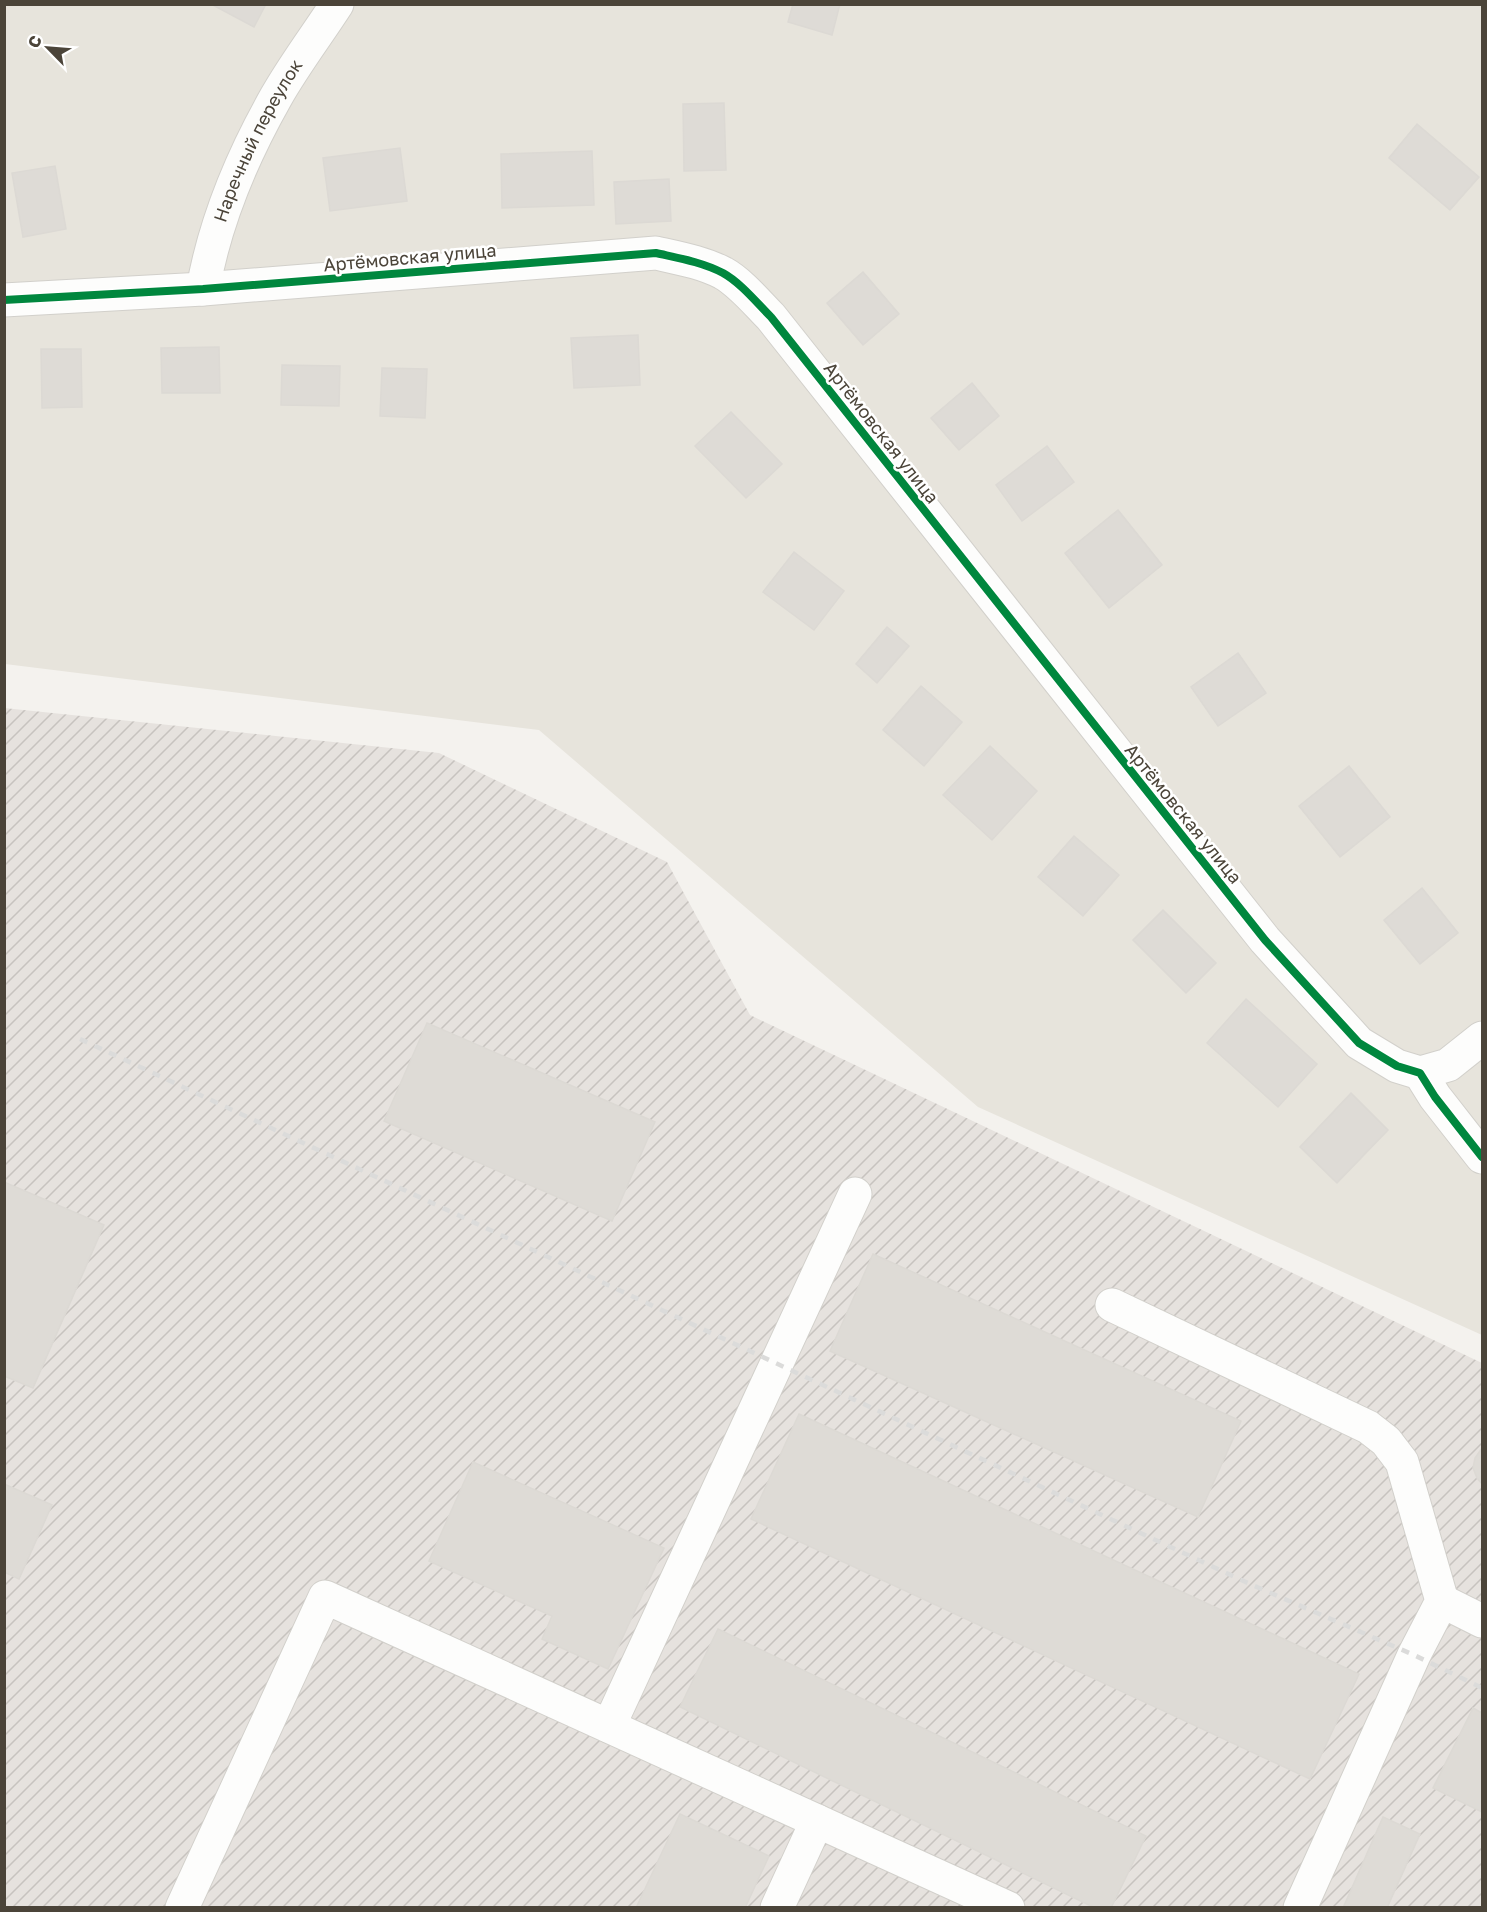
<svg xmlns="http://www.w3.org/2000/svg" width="1487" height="1912" viewBox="0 0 1487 1912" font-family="'Golos Text',sans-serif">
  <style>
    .residential { fill: #e7e4dc }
    .industrial { fill: url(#industrial-furrows) }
    .building { fill: #dedbd6; stroke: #dcd9d4; stroke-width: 1.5 }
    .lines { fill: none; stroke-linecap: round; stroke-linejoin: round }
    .minor-casing { stroke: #d2d0cb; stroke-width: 35 }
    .minor { stroke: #fdfdfc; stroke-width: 33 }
    .rail { stroke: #dbdbda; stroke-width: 4.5; stroke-dasharray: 8 8; stroke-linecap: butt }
    .cycleway-casing { stroke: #fff; stroke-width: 11 }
    .cycleway { stroke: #00873e; stroke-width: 8 }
    .labels { text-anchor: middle; stroke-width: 5; stroke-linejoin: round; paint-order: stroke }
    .street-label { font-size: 18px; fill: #4b4439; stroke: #fff }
  </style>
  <defs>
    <pattern id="industrial-furrows" width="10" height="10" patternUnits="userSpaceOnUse" patternTransform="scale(1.5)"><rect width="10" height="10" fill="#e6e2de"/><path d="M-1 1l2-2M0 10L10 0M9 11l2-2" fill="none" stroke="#c7c3bf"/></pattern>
  </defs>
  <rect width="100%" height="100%" fill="#f4f2ee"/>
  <!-- residential -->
  <path class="residential" d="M5 5H1482V1335L978 1107 539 730 5 664Z"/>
  <!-- industrial -->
  <path class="industrial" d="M4 708 439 753 667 862 750 1015 1482 1363V1907H5Z"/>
  <!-- building -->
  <g class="building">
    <path d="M211 4H266L254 27Z"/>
    <path d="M793 4H840L832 35 788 22Z"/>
    <path d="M724 103 726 170 684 171 683 104Z"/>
    <path d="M1417 124 1479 177 1450 210 1389 158Z"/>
    <path d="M400 148 407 201 330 211 323 158Z"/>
    <path d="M592 151 594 205 502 208 501 154Z"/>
    <path d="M55 166 66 229 23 237 12 173Z"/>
    <path d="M669 179 671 221 616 224 614 182Z"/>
    <path d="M863 272 899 314 863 345 827 303Z"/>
    <path d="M638 335 640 385 574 388 571 338Z"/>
    <path d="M219 347 220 393H162L161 348Z"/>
    <path d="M41 349H81L82 407 42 408Z"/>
    <path d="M282 365 340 366 339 406 281 405Z"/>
    <path d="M382 368 427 369 425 418 380 416Z"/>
    <path d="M972 383 999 416 959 450 931 418Z"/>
    <path d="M731 412 782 464 746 498 695 446Z"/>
    <path d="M1047 446 1074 482 1022 521 996 485Z"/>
    <path d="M1118 510 1162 565 1109 608 1065 553Z"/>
    <path d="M794 552 844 591 814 630 763 592Z"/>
    <path d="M887 627 909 646 877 683 856 664Z"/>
    <path d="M1238 653 1266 693 1218 726 1191 687Z"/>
    <path d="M921 686 962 722 924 766 883 730Z"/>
    <path d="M990 746 1037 791 992 840 943 795Z"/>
    <path d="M1349 766 1390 817 1340 857 1299 806Z"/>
    <path d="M1074 836 1119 875 1083 916 1038 877Z"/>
    <path d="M1422 888 1458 933 1420 964 1384 920Z"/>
    <path d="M1163 910 1216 963 1186 993 1133 940Z"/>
    <path d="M1246 999 1317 1064 1278 1107 1207 1043Z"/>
    <path d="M427 1023 655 1122 612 1221 384 1121Z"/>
    <path d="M1351 1093 1388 1130 1337 1183 1300 1147Z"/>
    <path d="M4 1182 104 1225 33 1388 4 1376Z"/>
    <path d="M873 1254 1241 1421 1198 1517 830 1351Z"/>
    <path d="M799 1414 1359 1674 1310 1779 751 1519Z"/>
    <path d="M1482 1448V1484L1477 1478 1473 1468 1475 1458Z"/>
    <path d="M473 1462 664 1548 608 1669 542 1639 552 1616 429 1561Z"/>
    <path d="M4 1484 52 1505 19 1579 4 1572Z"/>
    <path d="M718 1629 1146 1836 1111 1908H1095L680 1707Z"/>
    <path d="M1473 1708 1482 1713V1812L1433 1788Z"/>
    <path d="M680 1814 769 1856 745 1908H636Z"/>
    <path d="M1383 1817 1420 1834 1387 1908H1343Z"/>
  </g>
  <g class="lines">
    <defs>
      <g id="minor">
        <path id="s1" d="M203 289C215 221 242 157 276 97 294 65 317 35 337 4"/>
        <path d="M4 300 203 289 656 253C678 258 702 262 723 273 741 283 757 303 771 317L1265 940 1359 1043 1397 1066 1420 1073 1435 1097 1482 1157"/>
        <path d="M1420 1073 1448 1065 1482 1038"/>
        <path d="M1112 1305 1368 1427 1386 1441 1402 1462 1442 1601 1414 1655 1300 1908"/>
        <path d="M1442 1601 1482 1621"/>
        <path d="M609 1726 855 1194"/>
        <path d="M182 1908 325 1597 1008 1908"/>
        <path d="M777 1908 817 1821"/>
      </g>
    </defs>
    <!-- minor casing -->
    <use href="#minor" class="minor-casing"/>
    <!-- minor -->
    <use href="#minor" class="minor"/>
    <!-- rail -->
    <path class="rail" d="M80 1039 1250 1584 1414 1655 1482 1688"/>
    <defs>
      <path id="cycleway" d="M4 300 203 289 656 253C678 258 702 262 723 273 741 283 757 303 771 317L1265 940 1359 1043 1397 1066 1420 1073 1435 1097 1482 1157"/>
    </defs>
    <!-- cycleway casing -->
    <use href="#cycleway" class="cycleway-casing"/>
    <!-- cycleway -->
    <use href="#cycleway" class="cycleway"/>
  </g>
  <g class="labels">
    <!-- street labels -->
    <g class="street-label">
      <text dy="6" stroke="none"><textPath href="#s1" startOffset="159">Наречный переулок</textPath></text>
      <text transform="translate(410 258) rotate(-5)" y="6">Артёмовская улица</text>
      <text transform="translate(881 433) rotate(52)" y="6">Артёмовская улица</text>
      <text transform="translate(1183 814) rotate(51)" y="6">Артёмовская улица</text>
    </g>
  </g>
  <!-- border -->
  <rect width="1487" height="1912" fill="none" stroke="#4b4439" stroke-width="12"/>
  <!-- north arrow -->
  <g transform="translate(48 48) rotate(295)" stroke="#ffffff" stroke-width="4.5" paint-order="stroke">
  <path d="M0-4.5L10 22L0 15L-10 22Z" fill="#4b4439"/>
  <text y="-9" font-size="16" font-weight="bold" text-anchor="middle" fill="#4b4439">С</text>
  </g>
</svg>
